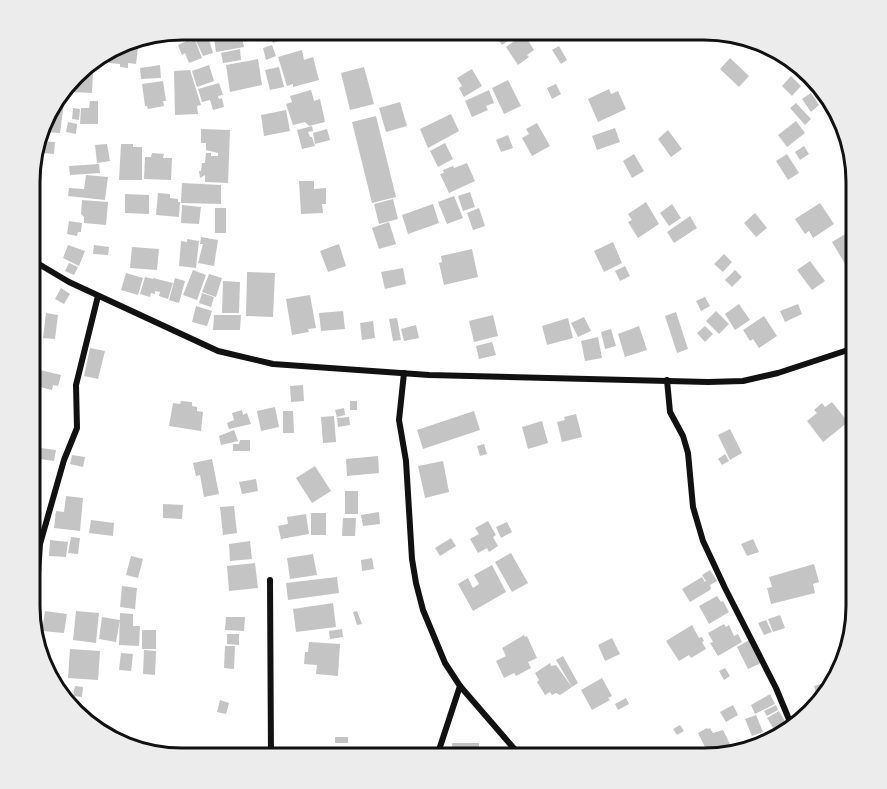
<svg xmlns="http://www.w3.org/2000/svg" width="887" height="789" viewBox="0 0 887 789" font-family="Barlow,sans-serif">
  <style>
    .building { fill: #c4c4c4 }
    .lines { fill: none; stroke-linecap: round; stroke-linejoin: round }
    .minor { stroke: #111; stroke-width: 6 }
    .rim { fill: none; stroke: #111; stroke-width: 3 }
  </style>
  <rect width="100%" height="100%" fill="#fff"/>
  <!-- building -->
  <g class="building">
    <path d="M228 30 229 36 241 34 244 47 216 52 213 31Z"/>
    <path d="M250 30H269L270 36 277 34 279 41 273 43 271 38 257 41 256 37 252 38Z"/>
    <path d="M492 30H515L517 34 502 45Z"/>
    <path d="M207 33 213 53 203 56 196 41 199 40 198 35Z"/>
    <path d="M524 34 534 50 527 55 529 57 518 65 506 47Z"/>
    <path d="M189 40 190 42 195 40 202 58 189 63 185 53 182 55 178 45Z"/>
    <path d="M121 45 138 48 136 64 128 63V68L120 67V64L109 63 110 51Z"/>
    <path d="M272 45 276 56 266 60 263 48Z"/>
    <path d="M559 46 567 60 561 64 552 50Z"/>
    <path d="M240 49 241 60 223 63 221 53Z"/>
    <path d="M302 50 304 60 313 57 319 80 293 87V84L287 86 278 57Z"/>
    <path d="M730 58 749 76 739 87 720 69Z"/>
    <path d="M258 59 262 85 230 92 226 65Z"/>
    <path d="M160 65 161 78 141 79 140 68Z"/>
    <path d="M209 65 214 81 197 87 192 71Z"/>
    <path d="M279 67 284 87 270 90 265 70Z"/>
    <path d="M364 67 374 104 350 110 341 73Z"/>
    <path d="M472 69 482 86 464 97 459 88 462 86 457 78Z"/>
    <path d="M80 70H93L92 93 69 92V84Z"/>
    <path d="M190 70 201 105 197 106 198 114 175 115 174 71Z"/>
    <path d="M791 76 801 86 792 96 782 86Z"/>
    <path d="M508 80 521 106 504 114 492 88Z"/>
    <path d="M163 81 166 101H163L164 106 148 109 147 106H145L142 84Z"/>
    <path d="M219 83 223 95 218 96 219 99 222 98 224 107 213 110 210 100 202 102 198 89Z"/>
    <path d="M556 84 561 94 552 99 547 88Z"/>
    <path d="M609 89 611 94 618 91 626 109 598 122 588 99Z"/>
    <path d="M311 90 314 101 320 99 325 122 309 126 305 122 293 125 286 104 292 102 290 96Z"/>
    <path d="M489 90 494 103 486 106 488 110 472 117 465 101Z"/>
    <path d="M811 93 819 105 811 112 802 99Z"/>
    <path d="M90 101H98V124H80L81 108H89Z"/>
    <path d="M400 102 407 126 386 132 379 108Z"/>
    <path d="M53 103H64L60 133 45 132 47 116Z"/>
    <path d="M796 103 811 119 805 125 790 108Z"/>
    <path d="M73 108 80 109 79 120 72 119Z"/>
    <path d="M286 110 290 131 264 136 261 115Z"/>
    <path d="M451 114 459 131 428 148 420 129Z"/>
    <path d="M376 116 396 197 372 203 352 122Z"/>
    <path d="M796 121 805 133 787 147 778 135Z"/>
    <path d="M68 122 77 124 76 134 66 132Z"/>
    <path d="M537 123 550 146 532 156 522 138 529 134 526 129Z"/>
    <path d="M312 126 313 131 308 132 310 137H312L315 146 302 149 297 130Z"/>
    <path d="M615 128 620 142 597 150 592 136Z"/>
    <path d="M201 129 230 130 228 183 205 182V175L200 178 199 171H201L202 163H205L206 153H211V156H218V153L206 150V143H201Z"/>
    <path d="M327 129 330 140 315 144 313 133Z"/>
    <path d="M668 130 682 149 671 157 658 139Z"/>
    <path d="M508 135 513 148 501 152 496 140Z"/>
    <path d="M37 141 55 142 54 154 34 152Z"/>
    <path d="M445 143 453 159 438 167 430 151Z"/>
    <path d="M107 144 110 161 97 163 95 145Z"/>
    <path d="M121 144H133V147H142V180H119Z"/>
    <path d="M804 146 809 154 800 160 795 152Z"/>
    <path d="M152 153 164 154 163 158H172L171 180 144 179 145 157H151Z"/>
    <path d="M634 154 644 171 632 178 623 161Z"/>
    <path d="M787 154 799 173 788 180 776 161Z"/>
    <path d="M467 163 475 181 449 193 440 174 444 173 443 170 453 166 454 168Z"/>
    <path d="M99 164 100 173 70 175 69 166Z"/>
    <path d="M86 175 108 177 105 200 68 196 69 188 84 189Z"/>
    <path d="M299 181H314V189L326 188V204H322L323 213 301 214Z"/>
    <path d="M182 183 221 185V204L181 203Z"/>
    <path d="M470 192 475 207 463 211 458 196Z"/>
    <path d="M158 193 170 194V198L178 199V202H180L179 217 156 215Z"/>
    <path d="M125 194 149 195V214L125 213Z"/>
    <path d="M454 196 463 218 447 224 438 202Z"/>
    <path d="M393 199 398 219 379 224 374 204Z"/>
    <path d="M82 200 108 202 106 225 84 223V217L81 214Z"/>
    <path d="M646 202 659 224 638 238 628 222 632 220 628 214Z"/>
    <path d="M820 203 834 224 813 238 809 231 805 234 795 219Z"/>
    <path d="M433 204 439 223 408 234 402 215Z"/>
    <path d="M672 204 681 218 669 226 660 213Z"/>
    <path d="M182 205 201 207 199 224 181 223Z"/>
    <rect x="215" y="208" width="11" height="25"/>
    <path d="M479 208 485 226 473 230 467 213Z"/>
    <path d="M755 213 767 228 756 237 744 223Z"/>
    <path d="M690 216 697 228 674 243 667 232Z"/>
    <path d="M69 221 82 223 81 232H78L77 236 67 234Z"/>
    <path d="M389 222 396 244 379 249 372 228Z"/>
    <path d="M847 233 857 250V270L851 274 832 242Z"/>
    <path d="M201 237 218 240 214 266 198 263 203 244H200Z"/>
    <path d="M187 239 199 241 196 268 179 266 181 241 187 242Z"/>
    <path d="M613 242 622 263 604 272 594 251Z"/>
    <path d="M339 244 346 266 328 272 320 251Z"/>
    <path d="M68 245 85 251 79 266 63 258Z"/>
    <path d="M94 245 109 247 108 255 93 254Z"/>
    <path d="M132 247 159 249 157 270 130 268Z"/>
    <path d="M472 249 478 277 444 285 439 263 442 262 441 256Z"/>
    <path d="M724 254 732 262 723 272 714 264Z"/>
    <path d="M810 261 825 281 812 290 797 270Z"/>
    <path d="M69 263 78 267 74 275 65 271Z"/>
    <path d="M625 266 630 276 620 281 615 271Z"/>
    <path d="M403 268 406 284 385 289 381 272Z"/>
    <path d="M193 270 206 275 197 300 183 295Z"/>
    <path d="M735 270 742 277 732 287 725 280Z"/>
    <path d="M247 272 275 273 273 317 246 316Z"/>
    <path d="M126 273 143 278 138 295 121 290Z"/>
    <path d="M209 274 222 278 216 297 202 292Z"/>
    <path d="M145 277 153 279V278L173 283 168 299 159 296 160 292 155 291V294L151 293 150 297 140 294Z"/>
    <path d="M175 278 185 281 179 303 169 300Z"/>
    <path d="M223 281 240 282 239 313H222Z"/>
    <path d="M61 288 70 294 64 304 55 299Z"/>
    <path d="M202 293 214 297 211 307 199 303Z"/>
    <path d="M310 295 316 328 308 329 309 332 292 335 286 299Z"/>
    <path d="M705 297 710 306 701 311 696 301Z"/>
    <path d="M32 302 38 304 33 321H32Z"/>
    <path d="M739 304 750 320 735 330 725 314Z"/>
    <path d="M798 304 802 314 785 322 780 311Z"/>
    <path d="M196 306 212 311 207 326 192 322Z"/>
    <path d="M343 311 345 329 321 331 319 313Z"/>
    <path d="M716 311 729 324 719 334 706 321Z"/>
    <path d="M676 312 688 349 677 353 665 316Z"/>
    <path d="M46 313 58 315 55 339 43 338Z"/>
    <path d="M214 315H241L240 330H213Z"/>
    <path d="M493 315 498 336 474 342 469 321Z"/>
    <path d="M764 316 777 336 759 348 753 339 750 341 743 330Z"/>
    <path d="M584 317 591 331 578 337 571 323Z"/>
    <path d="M397 318 401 340 393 341 389 319Z"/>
    <path d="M568 318 573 338 547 345 542 326Z"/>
    <path d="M373 321 375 338 362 340 360 323Z"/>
    <path d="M416 325 419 338 404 341 401 329Z"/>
    <path d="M639 326 647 350 625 357 618 334Z"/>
    <path d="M705 326 713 334 705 342 697 333Z"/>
    <path d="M611 329 616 346 605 349 601 332Z"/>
    <path d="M598 337 602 358 585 361 581 341Z"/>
    <path d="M492 342 496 355 479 359 476 346Z"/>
    <path d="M90 348 105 351 98 379 84 376Z"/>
    <path d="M32 368 61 375 58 386 53 385 52 390 32 385Z"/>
    <path d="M303 385 304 401 291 402 290 386Z"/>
    <path d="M181 401 192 402V406L197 407V411L203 412 201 431 169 426 173 403 180 404Z"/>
    <rect x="350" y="401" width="7" height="9"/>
    <path d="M832 402 848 422 823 442 807 421 817 413 814 410 822 403 825 407Z"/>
    <path d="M275 407 279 427 261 431 257 411Z"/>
    <path d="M344 408 345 415 337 417 335 410Z"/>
    <path d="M242 410 243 415 247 413 251 424 229 429 227 423 234 420 232 413Z"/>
    <path d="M283 411H293L294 433H283Z"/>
    <path d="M474 411 480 430 423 449 417 430Z"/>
    <path d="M576 414 582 437 562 442 557 422 565 420 564 417Z"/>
    <path d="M334 416 336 442 323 443 321 417Z"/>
    <path d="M349 417 350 425 338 427 337 418Z"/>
    <path d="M542 421 548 443 528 449 522 427Z"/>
    <path d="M730 429 742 453 730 460 718 435Z"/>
    <path d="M234 430 238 441 221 445 219 436Z"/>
    <path d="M240 440H250V451H233V444H239Z"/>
    <path d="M484 444 487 454 480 456 477 446Z"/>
    <path d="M41 448 56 450 54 461 40 459Z"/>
    <path d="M725 454 729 461 722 465 718 459Z"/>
    <path d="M72 455 85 457 83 467 70 464Z"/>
    <path d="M378 456 379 473 347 476 346 459Z"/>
    <path d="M31 459 38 461 36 468 40 469 36 484 31 483Z"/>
    <path d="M212 459 219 494 204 497 200 475 196 476 193 463Z"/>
    <path d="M443 461 449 492 425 498 418 466Z"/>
    <path d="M315 466 331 491 312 503 296 478Z"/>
    <path d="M256 479 258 491 242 494 239 482Z"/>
    <rect x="345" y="491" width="13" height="23"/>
    <path d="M66 496 83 498 80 531 54 528 56 511 64 512Z"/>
    <path d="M163 504 183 505 182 519 163 518Z"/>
    <path d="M234 506 237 533 223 535 220 507Z"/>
    <path d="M379 512 380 524 363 526 361 515Z"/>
    <rect x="311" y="513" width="15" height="22"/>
    <path d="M306 514 309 534 281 539 278 526 288 524 287 517Z"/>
    <path d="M343 518H356L355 536H342Z"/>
    <path d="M91 520 114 523 113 536 89 533Z"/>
    <path d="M488 521 496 535 493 537 498 546 489 552 487 548 478 553 470 539 479 534 475 528Z"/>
    <path d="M507 522 512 532 501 538 496 527Z"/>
    <path d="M71 537 80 538 78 554 68 553Z"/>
    <path d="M451 538 456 546 440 556 435 548Z"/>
    <path d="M753 539 759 552 747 556 741 544Z"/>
    <path d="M50 540 68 542 66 557 49 556Z"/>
    <path d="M250 541 252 559 230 561 229 544Z"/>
    <path d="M511 553 528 583 512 592 495 562Z"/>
    <path d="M313 554 317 575 290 579 287 558Z"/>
    <path d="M131 556 143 559 138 578 126 575Z"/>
    <path d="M372 558 374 569 362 571 361 560Z"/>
    <path d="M255 563 258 588 229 591 227 566Z"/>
    <path d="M814 564 819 582 813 584 815 593 771 604 767 588 772 587 769 577Z"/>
    <path d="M492 565 506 592 473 611 458 584 468 578 473 588 479 584 474 575Z"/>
    <path d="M710 570 717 581 710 585 711 588 710 590 690 602 682 589 702 577 705 582 706 581 702 575Z"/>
    <path d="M337 577 339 593 288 600 286 583Z"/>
    <path d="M122 586 137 588 135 609 120 607Z"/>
    <path d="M717 596 721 602 723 601 729 612 709 624 699 606Z"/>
    <path d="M333 603 336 627 296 632 293 609Z"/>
    <path d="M45 611 67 614 64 633 42 631Z"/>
    <path d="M76 611 99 613 96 643 73 640Z"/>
    <path d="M357 611 362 624 357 625 353 612Z"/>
    <path d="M120 613 133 614V626H140L139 646 119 645Z"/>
    <path d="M780 615 785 628 773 632 768 619Z"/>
    <path d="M102 617 120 620 116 642 99 639Z"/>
    <path d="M226 617H245L244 631 225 630Z"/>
    <path d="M766 620 772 632 764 635 758 623Z"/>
    <path d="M724 624 726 627 729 625 734 636 738 634 742 642 718 656 710 643 713 642 708 633Z"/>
    <path d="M692 625 699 638 702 637 704 641 702 642 706 649 691 658 689 655 679 661 666 641Z"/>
    <path d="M342 629 343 637 330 639 329 631Z"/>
    <rect x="142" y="630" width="14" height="19"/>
    <path d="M227 634H239V645L227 644Z"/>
    <path d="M524 635 525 637 527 636 537 658 528 662 531 668 516 676 514 673 504 678 496 661 506 656 502 648Z"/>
    <path d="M612 638 620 654 605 661 598 645Z"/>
    <path d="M749 640 761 663 748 669 737 647Z"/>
    <path d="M309 642 340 644 338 676 316 674 317 665 304 664 305 652H308Z"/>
    <path d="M225 646H235L234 669 224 668Z"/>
    <path d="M70 649 100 651 98 680 68 678Z"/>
    <path d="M144 650 156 651 155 675 143 674Z"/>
    <path d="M121 653 133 654 131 671 119 670Z"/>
    <path d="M563 656 578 683 572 687 556 660Z"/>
    <path d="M550 663 551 666 556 665 572 687 560 695 556 693 552 695 550 692 545 695 537 682 539 680 535 673Z"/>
    <path d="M725 668 730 676 724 680 719 671Z"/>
    <path d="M602 678 612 696 608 698 610 700 592 710 581 690Z"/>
    <path d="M834 680 835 683 816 705 812 694 816 693 814 686Z"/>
    <path d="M75 686 83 687 82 697 73 696Z"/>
    <path d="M770 694 775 704 755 714 751 705Z"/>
    <path d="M626 698 629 704 618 710 615 704Z"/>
    <path d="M220 700 229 703 226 714 217 712Z"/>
    <path d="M733 705 738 715 726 722 720 712Z"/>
    <path d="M776 705 778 710 767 716 764 711Z"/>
    <path d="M779 711 786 723 775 731 767 718Z"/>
    <path d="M756 715 763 732 752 736 745 719Z"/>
    <path d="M680 725 684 731 677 735 673 729Z"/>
    <path d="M789 727 790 730 763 747 747 751 745 747Z"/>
    <path d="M707 728 708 729 710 728 713 733 723 730 732 748 711 759 698 733Z"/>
    <rect x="335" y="737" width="13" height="6"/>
    <path d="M452 743H479V753L453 754Z"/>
    <path d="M159 745V754L138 749V746Z"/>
    <path d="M689 752 692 759H675Z"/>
  </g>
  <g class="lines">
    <!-- minor -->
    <g class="minor">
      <path d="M32 260 69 282 218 351 273 364 429 375 708 382 743 381 778 373 857 347"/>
      <path d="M404 373 399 420 406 461 412 559 416 583 423 610 445 663 460 686 436 759"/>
      <path d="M667 380 670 412 683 436 688 453 693 507 703 541 725 588 776 688 793 729"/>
      <path d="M270 580 271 759"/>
      <path d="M34 631 40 544 64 460 77 428 76 385 98 296"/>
      <path d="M460 686 523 759"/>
    </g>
  </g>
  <!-- crop -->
  <path d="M0 0H887V789H0ZM182 40H704A142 142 0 0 1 846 182V606A142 142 0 0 1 704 748H182A142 142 0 0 1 40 606V182A142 142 0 0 1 182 40Z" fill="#ececec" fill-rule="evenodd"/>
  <path class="rim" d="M182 40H704A142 142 0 0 1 846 182V606A142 142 0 0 1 704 748H182A142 142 0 0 1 40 606V182A142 142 0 0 1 182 40Z"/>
</svg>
